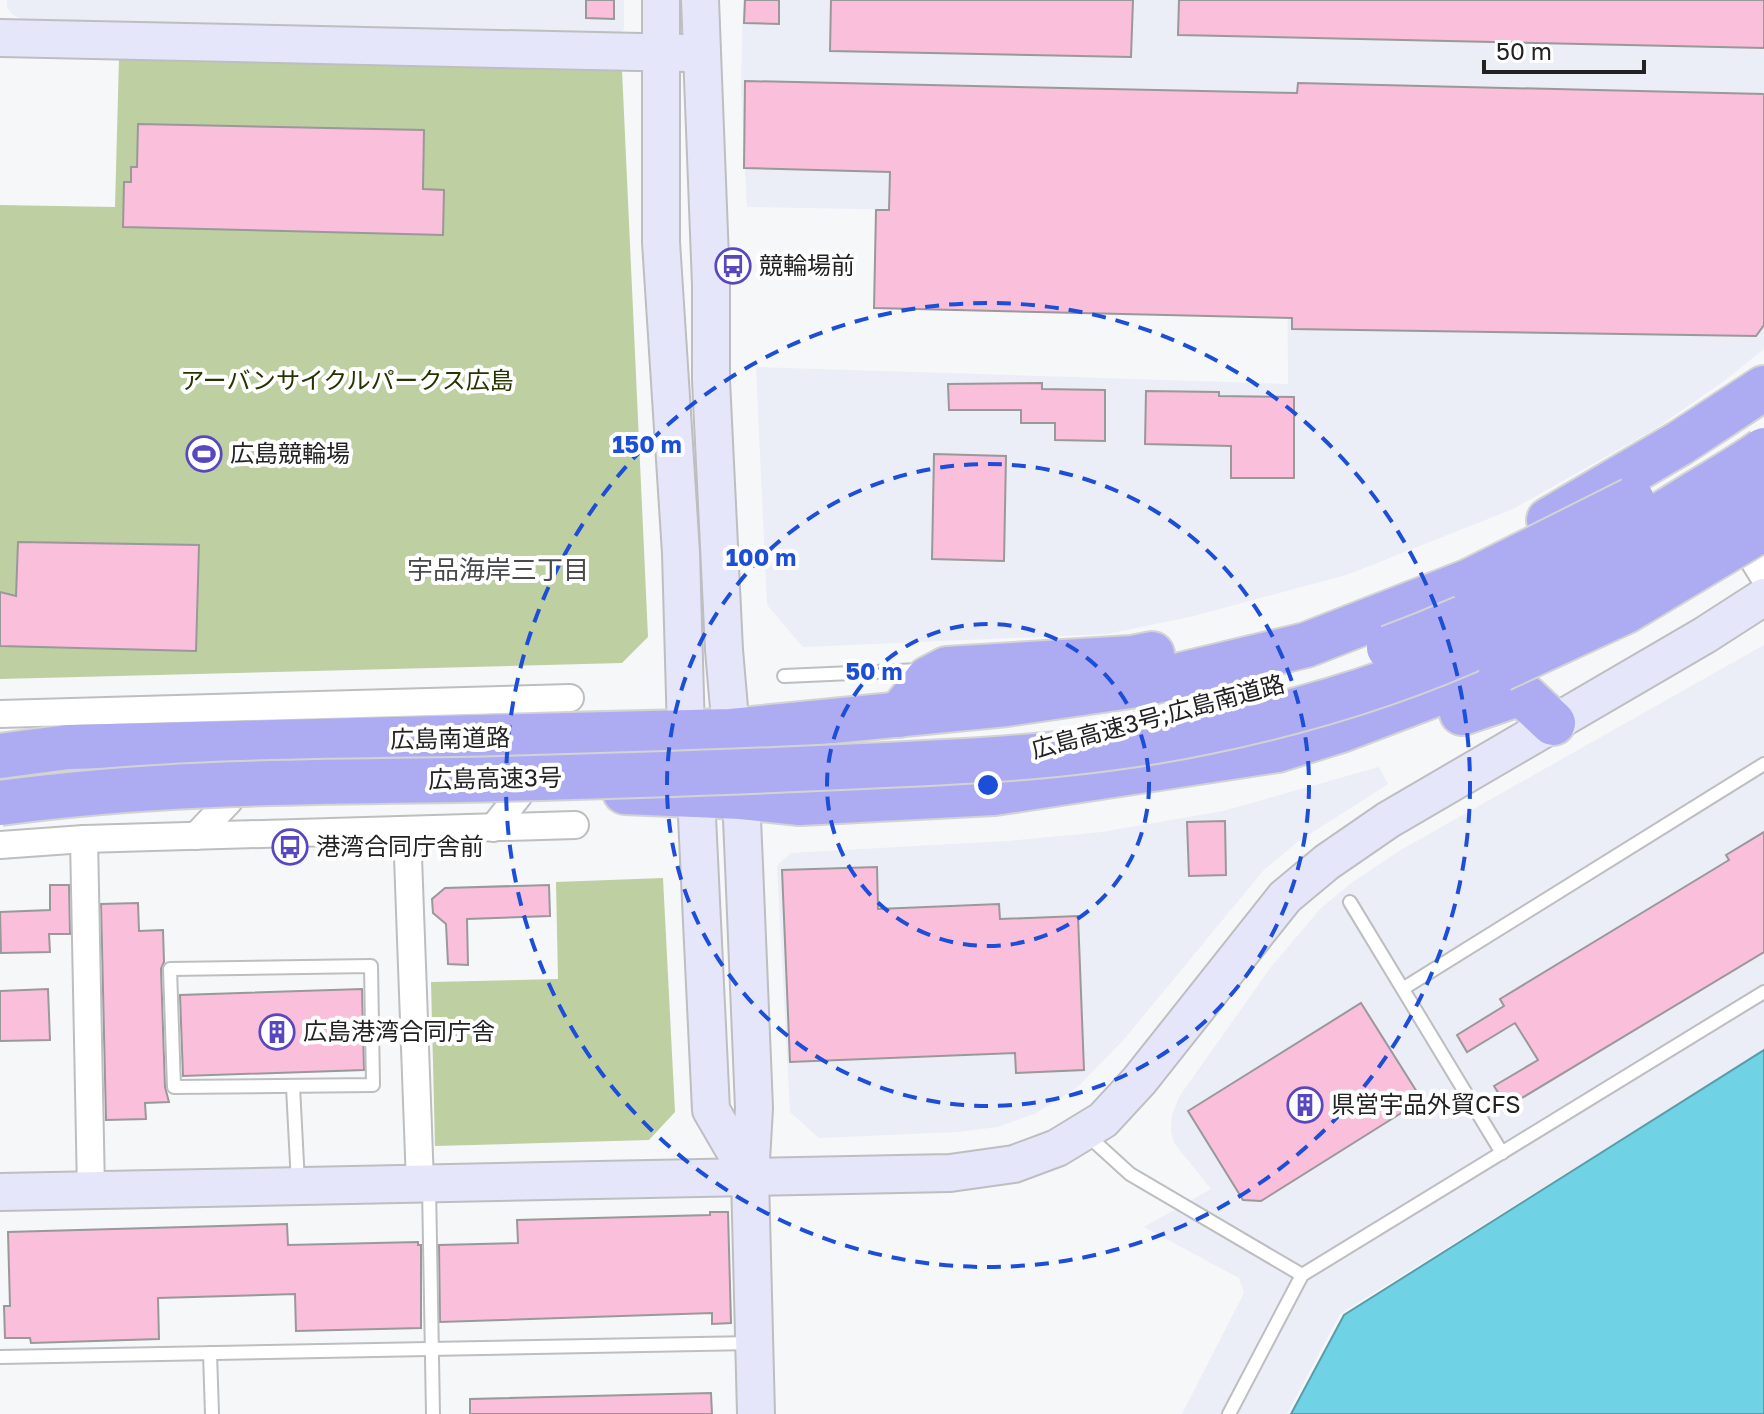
<svg xmlns="http://www.w3.org/2000/svg" width="1764" height="1414" viewBox="0 0 1764 1414" font-family="'Golos Text','Noto Sans JP',sans-serif">
  <style>
    .built { fill: #ebedf7 }
    .green { fill: #becfa2 }
    .water { fill: #70d2e5; stroke: #599dab; stroke-width: 2 }
    .building { fill: #fabfdb; stroke: #9a9899; stroke-width: 2 }
    .lines { fill: none; stroke-linecap: round; stroke-linejoin: round }
    .lane-casing { stroke: #bdbec0; stroke-width: 16 }
    .street-casing { stroke: #bdbec0; stroke-width: 30 }
    .secondary-casing { stroke: #bdbec0; stroke-width: 40 }
    .highway-casing { stroke: #d3d3d3; stroke-width: 48 }
    .lane { stroke: #fff; stroke-width: 12 }
    .street { stroke: #fff; stroke-width: 26 }
    .secondary { stroke: #e6e6fb; stroke-width: 36 }
    .highway { stroke: #adacf2; stroke-width: 44 }
    .highway-bridge-casing { stroke: #d3d3d3; stroke-width: 48; stroke-linecap: butt }
    .highway-bridge { stroke: #adacf2; stroke-width: 44 }
    .ring { fill: none; stroke: #1d4ed8; stroke-width: 4; stroke-dasharray: 14 10 }
    .labels { text-anchor: middle; stroke-width: 8; stroke-linejoin: round; paint-order: stroke }
    .poi-label { font-size: 24px; fill: #222223; stroke: #fff; text-anchor: start }
    .park-label { font-size: 24px; fill: #263400; stroke: #fff }
    .street-label { font-size: 24px; fill: #222223; stroke: #fff }
    .neighbourhood-label { font-size: 26px; fill: #494a4c; stroke: #fff }
    .centre { fill: #1d4ed8; stroke: #fff; stroke-width: 4 }
    .ring-label { font-size: 24px; text-anchor: middle; font-weight: bold; fill: #1d4ed8; stroke: #fff; stroke-width: 8; stroke-linejoin: round; paint-order: stroke }
  </style>
  <rect width="100%" height="100%" fill="#f6f7f9"/>
  <!-- built -->
  <g class="built">
    <path d="M7 0H624V29L619 35 25 21 12 14 7 7Z"/>
    <path d="M743 0H1764V349L1724 381 1655 429 1513 509 1349 574 1194 616 1107 634 803 647 767 605 756 367 1288 384 1287 216 747 207 741 90Z"/>
    <path d="M1764 645V1050L1340 1314 1287 1414H1182L1244 1293 1239 1278 1144 1227 1211 1189 1174 1143 1171 1131 1172 1115 1179 1097 1271 967 1320 909 1350 884 1399 851Z"/>
    <path d="M1379 767 1388 784 1296 843 1263 871 1125 1038 1078 1087 1036 1113 997 1127 957 1132 819 1138 790 1112 777 866 790 853 1007 841 1102 832 1223 811Z"/>
  </g>
  <!-- green -->
  <g class="green">
    <path d="M119 58 622 70 648 637 622 663 0 679V205L115 207Z"/>
    <path d="M663 878 675 1112 649 1140 435 1146 431 982 558 979 556 882Z"/>
  </g>
  <!-- water -->
  <path class="water" d="M1764 1050V1414H1291L1344 1315Z"/>
  <!-- building -->
  <g class="building">
    <path d="M586 0H614V19L586 18Z"/>
    <path d="M745 0H779V24L744 23Z"/>
    <path d="M831 0H1133L1131 57 830 51Z"/>
    <path d="M1179 0H1764V48L1178 35Z"/>
    <path d="M745 81 1297 93 1298 83 1764 94V325L1756 336 1292 329V318L874 308 876 210H889L890 172 744 168Z"/>
    <path d="M138 124 424 130 423 189 444 190 443 235 123 227 124 182H131V167H137Z"/>
    <path d="M1042 383V389L1105 390V441L1055 440V423H1021V410H949L948 384Z"/>
    <path d="M1146 391 1219 392V396L1294 397V478H1231V446L1145 444Z"/>
    <path d="M934 454 1006 456 1004 561 932 559Z"/>
    <path d="M18 542 199 545 196 651 0 646V592L16 596Z"/>
    <path d="M1225 821 1226 875 1189 876 1187 822Z"/>
    <path d="M1764 832V952L1507 1107 1494 1086 1538 1060 1515 1023 1467 1052 1457 1035 1504 1006 1500 999 1729 860 1726 855Z"/>
    <path d="M877 867 878 909 999 904 1000 919 1078 916 1084 1070 1016 1073 1015 1053 790 1062 782 870Z"/>
    <path d="M50 885H69L70 934H49L50 952 1 953 0 912 50 910Z"/>
    <path d="M549 885 550 916 467 919 468 965 448 964 446 924 433 913 432 899 445 888Z"/>
    <path d="M138 903 139 931 163 930 164 962 161 969 165 1087 169 1102 145 1103 146 1119 106 1120 101 904Z"/>
    <path d="M48 989 50 1040 0 1041V991Z"/>
    <path d="M362 989 364 1070 183 1076 180 995Z"/>
    <path d="M1361 1003 1422 1100 1261 1201 1243 1200 1188 1111Z"/>
    <path d="M710 1212H728L731 1323 712 1324V1313L440 1322 439 1245 518 1243 517 1220 710 1215Z"/>
    <path d="M287 1224 288 1245 418 1242V1245H421V1328L296 1331 295 1294 158 1298 159 1339 31 1343 30 1338H5L4 1306H10L8 1232Z"/>
    <path d="M711 1393 712 1414H470V1399Z"/>
  </g>
  <g class="lines">
    <defs>
      <g id="lane">
        <path d="M784 676 920 670"/>
        <path d="M1350 902 1502 1153"/>
        <path d="M371 966 373 1085 174 1087 170 969Z"/>
        <path d="M1404 988 1764 764"/>
        <path d="M293 1087 298 1183"/>
        <path d="M1086 1134 1130 1174 1302 1275"/>
        <path d="M429 1186 433 1414"/>
        <path d="M210 1353 212 1414"/>
        <path d="M0 1357 753 1343"/>
        <path d="M1229 1414 1302 1275 1764 992"/>
      </g>
      <g id="street">
        <path d="M1736 532 1764 577"/>
        <path d="M0 714 570 698"/>
        <path d="M493 828 519 795"/>
        <path d="M407 830 420 1183"/>
        <path d="M196 836 229 801"/>
        <path d="M84 839 91 1190"/>
        <path d="M0 845 84 839 575 825"/>
      </g>
      <g id="secondary">
        <path d="M661 0V242L681 553 686 732 696 796 711 1110 750 1177"/>
        <path d="M700 0 711 285V380L724 650 731 731 741 797 744 865 754 1108 750 1177 756 1414"/>
        <path d="M0 38 685 53"/>
        <path d="M0 1192 950 1173 1014 1164 1057 1148 1103 1120 1139 1081 1285 897 1327 862 1388 820 1705 635 1764 597"/>
      </g>
      <g id="highway">
        <path d="M1549 520 1680 443 1764 388"/>
        <path d="M1462 713 1521 693 1553 723"/>
        <path d="M899 715 928 679 947 669 1132 658 1152 654"/>
        <path d="M0 756 68 747 731 731 1006 704 1143 684 1306 645 1470 581"/>
        <path d="M625 792 741 797 800 803 994 793 1277 750 1341 730 1501 669"/>
      </g>
    </defs>
    <!-- lane casing -->
    <use href="#lane" class="lane-casing"/>
    <!-- street casing -->
    <use href="#street" class="street-casing"/>
    <!-- secondary casing -->
    <use href="#secondary" class="secondary-casing"/>
    <!-- highway casing -->
    <use href="#highway" class="highway-casing"/>
    <!-- lane -->
    <use href="#lane" class="lane"/>
    <!-- street -->
    <use href="#street" class="street"/>
    <!-- secondary -->
    <use href="#secondary" class="secondary"/>
    <!-- highway -->
    <use href="#highway" class="highway"/>
    <defs>
      <g id="highway-bridge">
        <path d="M1470 581 1632 500"/>
        <path d="M1389 648C1495 609 1596 556 1691 496 1715 481 1741 467 1764 450"/>
        <path d="M1501 669 1626 611 1764 528"/>
        <path d="M0 803C152 782 304 782 457 780 585 777 713 773 841 767 963 762 1084 757 1204 732 1302 712 1401 682 1492 640 1586 597 1675 544 1764 490"/>
      </g>
    </defs>
    <!-- highway-bridge casing -->
    <use href="#highway-bridge" class="highway-bridge-casing"/>
    <!-- highway-bridge -->
    <use href="#highway-bridge" class="highway-bridge"/>
  </g>
  <!-- distance rings -->
  <g class="ring">
    <circle cx="988" cy="785" r="161"/>
    <circle cx="988" cy="785" r="321"/>
    <circle cx="988" cy="785" r="482"/>
  </g>
  <!-- icons -->
  <defs>
    <symbol id="bus-ring" viewBox="-11 -11 22 22"><circle r="9.5" fill="#fff" stroke="#5748c0" stroke-width="1.5"/><path d="M-5-6H5V4H4V6H2V4H-2V6H-4V4H-5ZM-3.5-4V0h7V-4ZM-3.5 1.2v1.5H-2V1.2ZM2 1.2v1.5H3.5V1.2Z" fill="#5748c0"/></symbol>
    <symbol id="stadium-ring" viewBox="-11 -11 22 22"><circle r="9.5" fill="#fff" stroke="#5748c0" stroke-width="1.5"/><path d="M0-5a6.5 5 0 1 0 0 10a6.5 5 0 1 0 0-10ZM-3.5-1.8h7v3.6h-7Z" fill="#5748c0"/></symbol>
    <symbol id="building-ring" viewBox="-11 -11 22 22"><circle r="9.5" fill="#fff" stroke="#5748c0" stroke-width="1.5"/><path d="M-4-6H4V6H1V3H-1V6H-4ZM-2.5-4.3h1.7v1.8h-1.7ZM.8-4.3h1.7v1.8H.8ZM-2.5-1h1.7V.8h-1.7ZM.8-1h1.7V.8H.8Z" fill="#5748c0"/></symbol>
  </defs>
  <g fill-rule="evenodd">
    <use href="#bus-ring" x="713" y="246" width="40" height="40"/>
    <use href="#stadium-ring" x="184" y="434" width="40" height="40"/>
    <use href="#bus-ring" x="270" y="827" width="40" height="40"/>
    <use href="#building-ring" x="257" y="1012" width="40" height="40"/>
    <use href="#building-ring" x="1285" y="1085" width="40" height="40"/>
  </g>
  <g class="labels">
    <!-- poi labels -->
    <g class="poi-label">
      <text x="759" y="274">競輪場前</text>
      <text x="230" y="462">広島競輪場</text>
      <text x="316" y="855">港湾合同庁舎前</text>
      <text x="303" y="1040">広島港湾合同庁舎</text>
      <text x="1331" y="1113">県営宇品外貿CFS</text>
    </g>
    <!-- park labels -->
    <g class="park-label">
      <text x="347" y="389">アーバンサイクルパークス広島</text>
    </g>
    <!-- street labels -->
    <g class="street-label">
      <text transform="translate(1158 717) rotate(-15)" y="8">広島高速3号;広島南道路</text>
      <text transform="translate(450 739) rotate(-1)" y="8">広島南道路</text>
      <text transform="translate(495 779) rotate(-1)" y="8">広島高速3号</text>
    </g>
    <!-- neighbourhood labels -->
    <g class="neighbourhood-label">
      <text x="498" y="579">宇品海岸三丁目</text>
    </g>
  </g>
  <circle cx="988" cy="785" r="12" class="centre"/>
  <g class="ring-label">
    <text x="647" y="453">150 m</text>
    <text x="761" y="566">100 m</text>
    <text x="874" y="680">50 m</text>
  </g>
  <!-- scale -->
  <path d="M1484 60v12h160v-12" fill="none" stroke="#222223" stroke-width="4"/>
  <text x="1496" y="60" font-size="24" fill="#222223" stroke="#ffffff" stroke-width="6" paint-order="stroke">50 m</text>
</svg>
